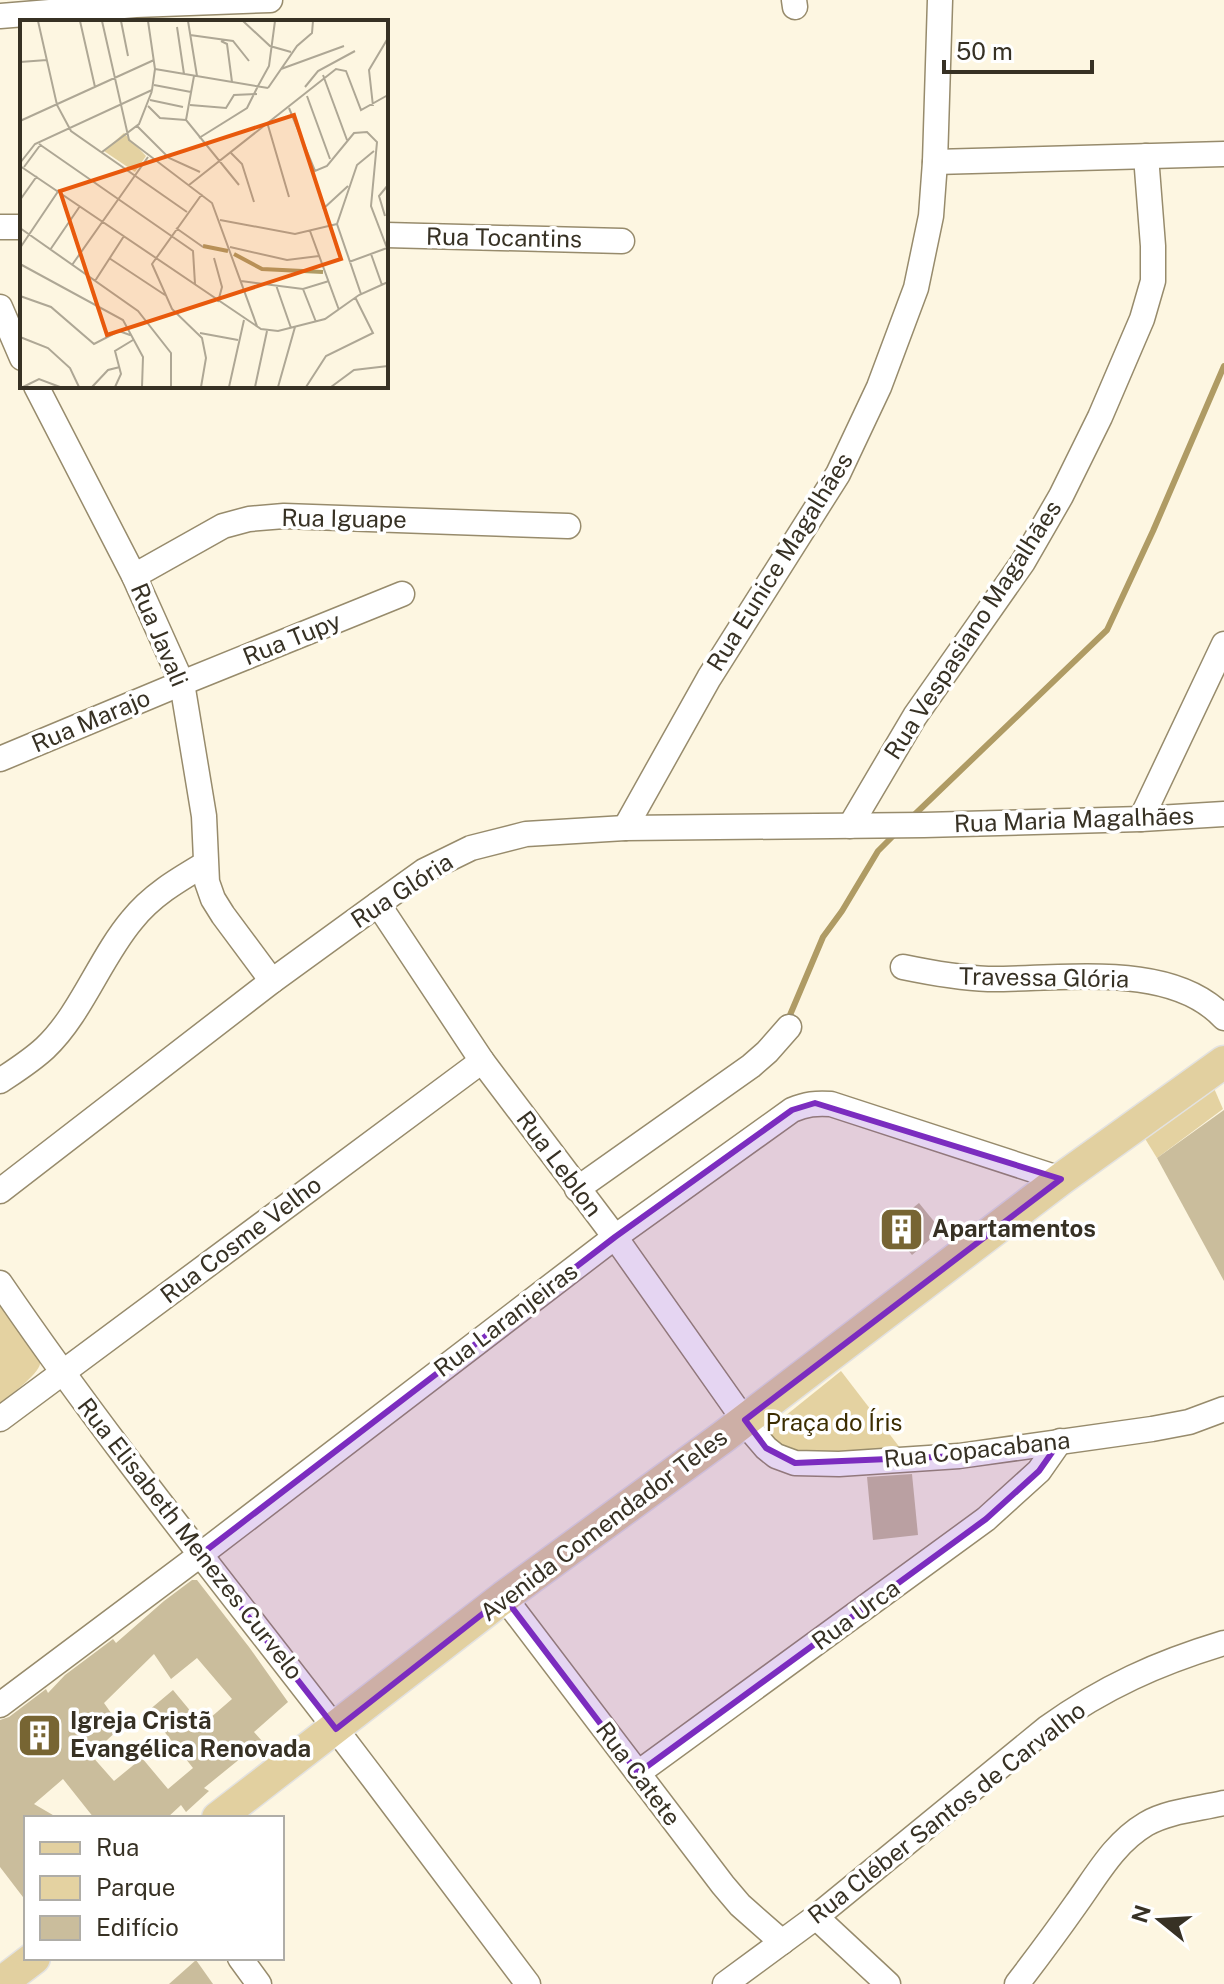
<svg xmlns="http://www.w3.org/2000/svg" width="1224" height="1984" viewBox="0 0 1224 1984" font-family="'Public Sans',sans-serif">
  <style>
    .green { fill: #e4d2a1 }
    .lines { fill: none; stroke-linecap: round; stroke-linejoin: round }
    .stream { stroke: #af9b64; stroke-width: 6 }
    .building { fill: #cabd9c; fill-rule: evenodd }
    .minor-casing { stroke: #978b6c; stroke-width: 27 }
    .major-casing { stroke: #e3e2e0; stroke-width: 35 }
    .minor { stroke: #fff; stroke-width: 24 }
    .major { stroke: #e2d0a0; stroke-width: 32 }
    .marked { fill: #7b2cbf; fill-opacity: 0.2; stroke: #7b2cbf; stroke-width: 6; stroke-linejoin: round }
    .labels { text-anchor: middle; stroke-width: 7; stroke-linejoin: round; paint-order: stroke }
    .street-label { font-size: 24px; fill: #373124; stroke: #fff }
    .poi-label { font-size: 24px; font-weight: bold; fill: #373124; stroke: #fff; text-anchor: start }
    .park-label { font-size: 24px; fill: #3c2d00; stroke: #fff }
    .inset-river { fill: none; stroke: #af9b64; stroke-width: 4 }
    .inset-road { fill: none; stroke: #aea795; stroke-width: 2 }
    .view { fill: #e8590c; fill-opacity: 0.15; stroke: #e8590c; stroke-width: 4 }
    .inset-edge { fill: none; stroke: #373124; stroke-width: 4 }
  </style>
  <rect width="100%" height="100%" fill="#fdf6e1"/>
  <!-- green -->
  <g class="green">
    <path d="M1213 1086 1223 1109 1157 1158 1144 1137Z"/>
    <path d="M0 1305 36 1351C38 1356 41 1359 40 1364 38 1375 9 1396 0 1403Z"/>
    <path d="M841 1371 904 1453 793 1456 760 1436Z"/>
  </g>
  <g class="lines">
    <!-- stream -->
    <g class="stream">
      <path d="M911 818 1107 630 1153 531 1224 366"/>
      <path d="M786 1020 790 1015 823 937 842 911 878 851 897 832"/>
    </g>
  </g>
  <!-- building -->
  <g class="building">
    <path d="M1224 1110V1281L1157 1158Z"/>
    <path d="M919 1203 941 1230 912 1255 889 1227Z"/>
    <path d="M912 1474 918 1535 873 1540 867 1477Z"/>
    <path d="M192 1580H197L249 1647 288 1702 254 1732 262 1741 204 1788 209 1791 186 1812 181 1805 167 1818H94L63 1779 34 1804 58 1818H26V1901L0 1867V1720L9 1717 46 1689 48 1693 65 1675 113 1639 116 1643 164 1601ZM154 1654 171 1679 197 1658 232 1699 202 1725 173 1690 148 1711 193 1768 168 1789 142 1758 114 1781 91 1755 121 1727 104 1703Z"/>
    <path d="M196 1960 213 1984H169Z"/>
  </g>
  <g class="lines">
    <defs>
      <g id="minor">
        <path d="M794 0 795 7"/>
        <path d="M0 16 136 5 270 0"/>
        <path d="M935 162 1224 154"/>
        <path d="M0 227H22"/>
        <path d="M386 235 622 241"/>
        <path d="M0 307 22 358"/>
        <path d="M36 386 134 576 182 683 204 816 207 882 213 899 223 915 272 981"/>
        <path d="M134 576 223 526 249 519 284 516 568 526"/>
        <path d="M0 759 182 683 402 594"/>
        <path d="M1141 819 1224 644"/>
        <path d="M850 826 915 716 1023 562 1061 496 1100 417 1142 319 1153 281V246L1146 156"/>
        <path d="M625 828 709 678 838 474 879 387 916 288 931 216 935 162 940 0"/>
        <path d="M378 904 482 1061 615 1237 754 1434 766 1448 776 1456 795 1463 839 1464 959 1456 1152 1429 1189 1422 1224 1409"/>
        <path d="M903 967C932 973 959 978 988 979 1059 980 1171 960 1224 1018"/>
        <path d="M0 1081C15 1071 31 1061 45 1048 81 1014 100 958 132 920 152 895 178 880 205 864"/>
        <path d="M577 1189 751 1066 767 1052 789 1027"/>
        <path d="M0 1191 272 981 378 904 424 871 471 848 526 834 625 828 924 825 1141 819 1224 814"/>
        <path d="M0 1283C105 1437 222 1581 335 1728 400 1813 464 1899 528 1984"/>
        <path d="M0 1419 482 1061"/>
        <path d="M504 1597 723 1885 740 1905 782 1942"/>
        <path d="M0 1705 200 1555 615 1237 792 1110C806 1104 816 1103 831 1104L1061 1179"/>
        <path d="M638 1773 986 1519 1039 1471 1060 1441"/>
        <path d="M816 1917 888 1984"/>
        <path d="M240 1958 259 1984"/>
        <path d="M725 1984 816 1917 1047 1728C1104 1687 1158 1663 1224 1643"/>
        <path d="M1017 1984C1037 1958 1057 1931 1076 1904 1097 1875 1114 1843 1146 1824 1168 1811 1199 1809 1224 1803"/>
      </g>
      <g id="major">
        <path d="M218 1818 504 1597 723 1437 1061 1179 1224 1062"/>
        <path d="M0 1984 34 1958"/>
      </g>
    </defs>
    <!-- minor casing -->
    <use href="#minor" class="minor-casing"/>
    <!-- major casing -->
    <use href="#major" class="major-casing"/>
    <!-- minor -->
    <use href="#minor" class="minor"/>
    <!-- major -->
    <use href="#major" class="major"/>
  </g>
  <!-- marked area -->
  <path class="marked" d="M815 1103 1061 1179 745 1420 766 1448 795 1463 959 1456 1060 1441 1039 1471 986 1519 638 1773 504 1597 336 1729 200 1555 615 1237 792 1110Z"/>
  <!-- icons -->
  <defs>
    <symbol id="building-square" viewBox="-11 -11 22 22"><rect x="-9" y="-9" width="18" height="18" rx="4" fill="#776533" stroke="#fff"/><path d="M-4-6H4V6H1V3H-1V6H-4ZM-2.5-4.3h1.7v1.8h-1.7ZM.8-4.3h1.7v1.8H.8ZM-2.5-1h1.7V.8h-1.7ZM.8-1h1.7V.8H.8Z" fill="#fff"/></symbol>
  </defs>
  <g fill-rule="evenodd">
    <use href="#building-square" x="876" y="1204" width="51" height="51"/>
    <use href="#building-square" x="14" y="1710" width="51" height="51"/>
  </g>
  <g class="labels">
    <!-- street labels -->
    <g class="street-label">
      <text transform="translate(504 238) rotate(1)" y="8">Rua Tocantins</text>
      <text transform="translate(344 519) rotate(1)" y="8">Rua Iguape</text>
      <text transform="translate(780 562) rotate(-58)" y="8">Rua Eunice Magalhães</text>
      <text transform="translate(973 630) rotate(-57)" y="8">Rua Vespasiano Magalhães</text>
      <text transform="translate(159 635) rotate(67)" y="8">Rua Javali</text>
      <text transform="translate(292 639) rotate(-22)" y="8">Rua Tupy</text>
      <text transform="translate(91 721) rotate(-23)" y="8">Rua Marajo</text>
      <text transform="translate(1074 820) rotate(-2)" y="8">Rua Maria Magalhães</text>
      <text transform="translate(402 891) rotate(-33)" y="8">Rua Glória</text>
      <text transform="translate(1044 978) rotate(1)" y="8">Travessa Glória</text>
      <text transform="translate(559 1164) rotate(53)" y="8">Rua Leblon</text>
      <text transform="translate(241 1240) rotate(-37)" y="8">Rua Cosme Velho</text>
      <text transform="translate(506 1320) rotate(-37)" y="8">Rua Laranjeiras</text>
      <text transform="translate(977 1450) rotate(-6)" y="8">Rua Copacabana</text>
      <text transform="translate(604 1525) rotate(-37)" y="8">Avenida Comendador Teles</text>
      <text transform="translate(190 1539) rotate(52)" y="8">Rua Elisabeth Menezes Curvelo</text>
      <text transform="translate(856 1615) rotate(-36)" y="8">Rua Urca</text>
      <text transform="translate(638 1774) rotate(53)" y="8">Rua Catete</text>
      <text transform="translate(947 1813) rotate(-38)" y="8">Rua Cléber Santos de Carvalho</text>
    </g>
    <!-- poi labels -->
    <g class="poi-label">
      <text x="932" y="1237">Apartamentos</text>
      <text x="70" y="1729">Igreja Cristã<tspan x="70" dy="28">Evangélica Renovada</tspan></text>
    </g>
    <!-- park labels -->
    <g class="park-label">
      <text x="834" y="1431">Praça do Íris</text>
    </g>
  </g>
  <!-- overview -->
  <g transform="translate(20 20)">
    <rect width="368" height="368" fill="#fdf6e1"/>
    <path d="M104 113 126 136 115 152 84 131Z" fill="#e4d2a1"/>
    <path class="inset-river" d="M183 226 208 231M214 234 242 249 303 252"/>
    <path class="inset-road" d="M18 1 37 85 51 111 167 192M60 1 75 67M82 1 109 120 192 183 237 306M101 1 108 36M168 1 177 56M223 1 250 26 271 32M157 7 164 54M170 15 213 21 229 41M201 21 207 24 212 62M0 42 27 40M135 49 248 68M261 49 324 26M303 55 327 120M174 56 166 100 219 165M134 65 171 72M238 66 249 46 255 1M285 67 298 51 335 31M248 68 277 26 292 13 293 1M287 76 310 139M130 80 163 87M170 85 206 88 214 75 237 74M128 86 140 98 166 100M353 86 349 50 368 18M269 88 295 151 307 146 334 113 347 112 357 122 351 186 367 228M0 101 134 40M247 102 269 177M117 106 149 138 180 152M179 118 227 88 238 66M19 124 173 231 175 264M82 132 119 104 132 71M211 133 222 144 234 182M0 143 15 124 132 70 135 49 128 1M0 146 241 309 258 311 305 299 339 275 368 262M4 147 21 124M169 165 316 49 326 51 341 90 368 75M0 180 17 156M303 189 328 166M365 196 359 176 368 165M200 200 275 214 317 204M0 208 118 291 151 333V367M156 208 183 227M290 211 319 290M210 227 267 240 299 236M0 228 39 170M30 230 60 186M351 234 362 265M89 238 145 275M194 238 202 267 198 282M329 242 367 228M0 244 103 300 123 337 122 367M52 245 128 137M75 261 104 216M221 261 283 269 309 261M256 265 271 308M283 269 296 302M341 274 317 204 337 145 354 131M0 276 31 287 74 324 99 311 110 315M180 313 218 320M0 317 28 328 50 348 59 367M3 367 19 359 40 367M72 367 88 350 100 347M95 367 101 354 95 331 113 320M181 367 186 338 182 318 152 289 132 244 182 174M209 367 224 300M235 367 247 311M258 367 275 307M286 367 306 336 353 313 335 277M311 367 334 350 368 346"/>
    <path class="view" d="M274 95 321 239 87 315 40 171Z"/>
    <rect width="368" height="368" class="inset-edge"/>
  </g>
  <!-- legend -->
  <rect x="24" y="1816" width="260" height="144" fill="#ffffff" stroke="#afada7" stroke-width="2"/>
  <rect x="40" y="1842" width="40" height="12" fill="#e2d0a0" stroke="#afada7" stroke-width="2"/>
  <text x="96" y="1856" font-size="24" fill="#373124">Rua</text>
  <rect x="40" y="1876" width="40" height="24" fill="#e4d2a1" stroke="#afada7" stroke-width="2"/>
  <text x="96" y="1896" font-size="24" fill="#373124">Parque</text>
  <rect x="40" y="1916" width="40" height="24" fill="#cabd9c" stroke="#afada7" stroke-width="2"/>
  <text x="96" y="1936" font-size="24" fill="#373124">Edifício</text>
  <!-- north arrow -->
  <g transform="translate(1160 1920) rotate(288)" stroke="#ffffff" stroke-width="6" paint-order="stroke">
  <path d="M0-6L14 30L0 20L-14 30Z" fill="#373124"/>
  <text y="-12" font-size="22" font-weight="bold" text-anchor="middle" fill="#373124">N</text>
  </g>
  <!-- scale -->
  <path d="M944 60v12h148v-12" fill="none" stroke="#373124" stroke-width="4"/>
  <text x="956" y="60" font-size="24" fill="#373124" stroke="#ffffff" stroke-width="6" paint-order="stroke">50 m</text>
</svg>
